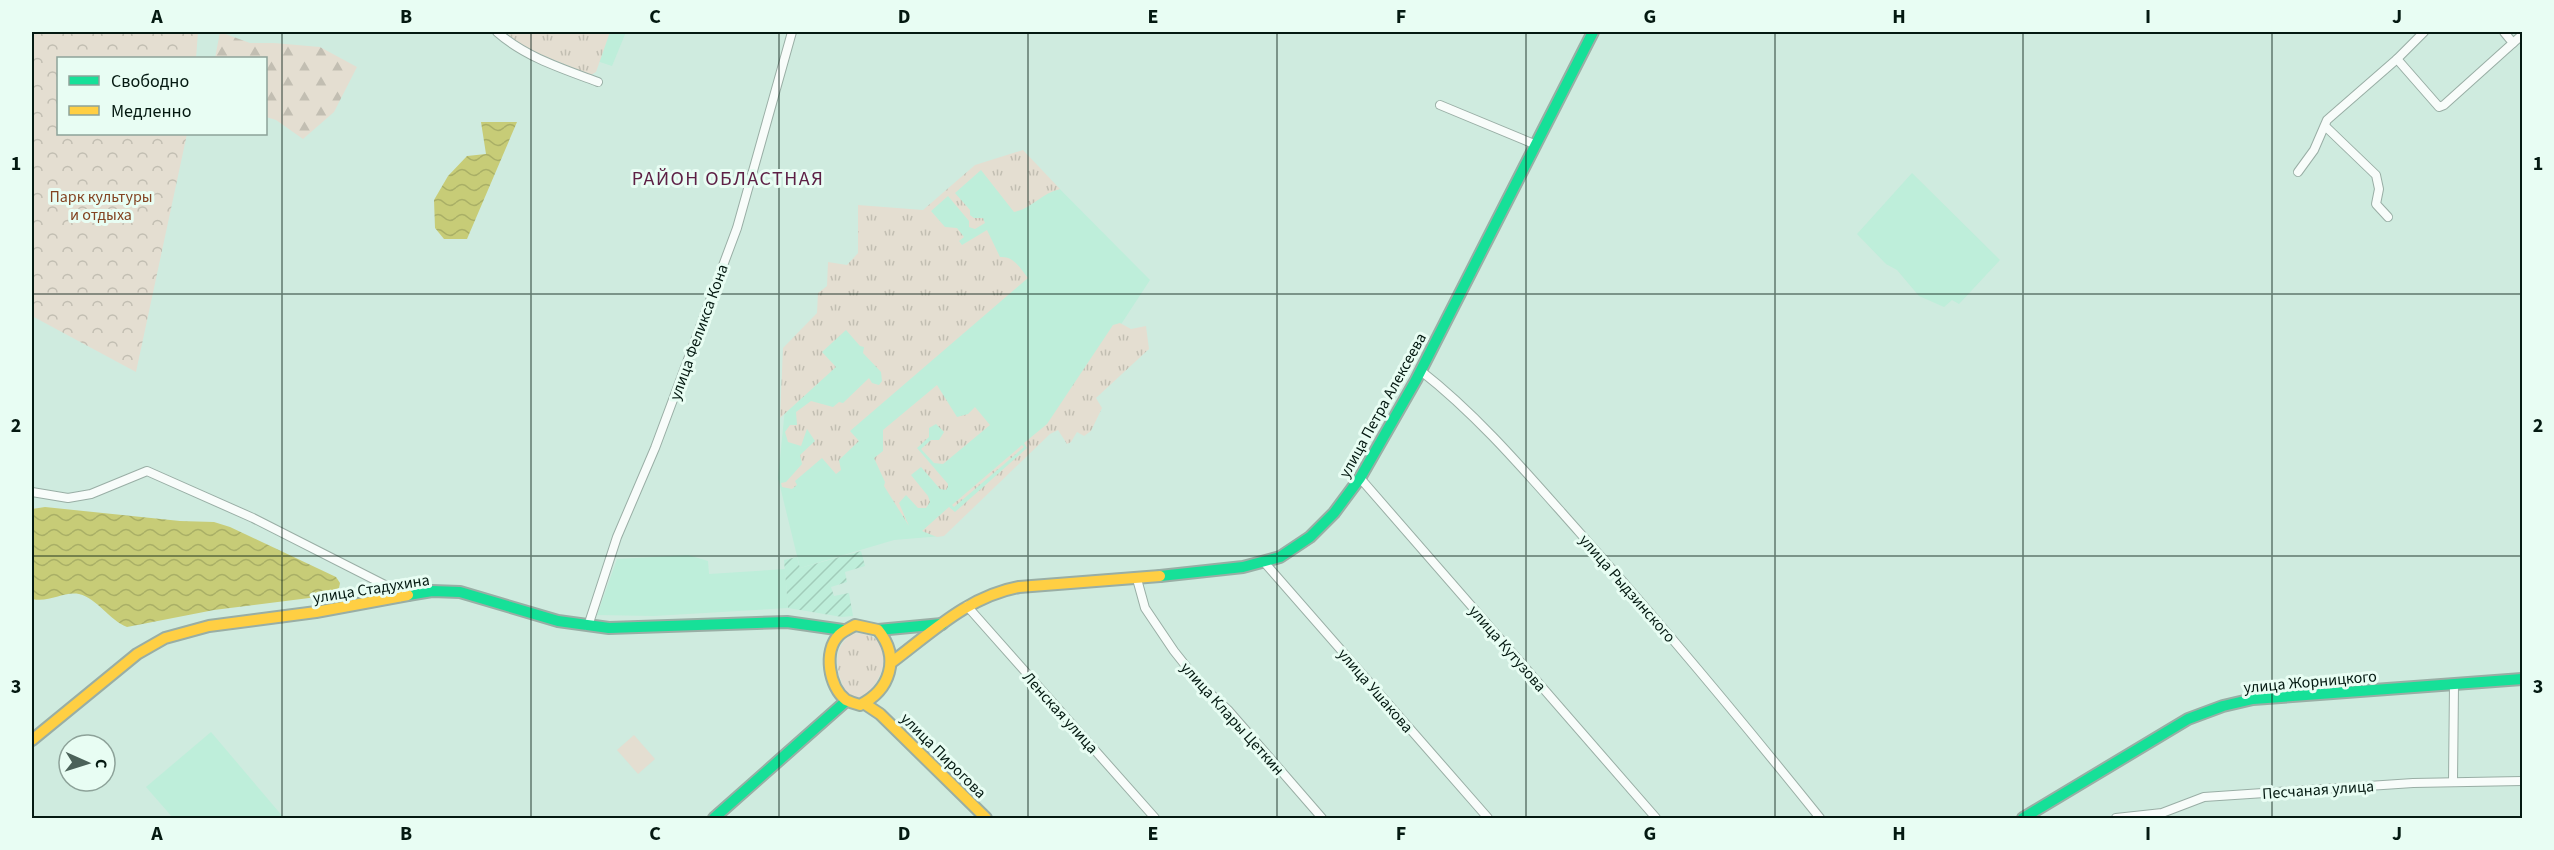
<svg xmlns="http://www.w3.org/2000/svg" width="2554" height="850" viewBox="0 0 2554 850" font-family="'Source Sans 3',sans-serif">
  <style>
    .built { fill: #beeeda }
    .industrial { fill: url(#industrial-furrows) }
    .grass { fill: url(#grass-tufts) }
    .forest { fill: url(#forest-firs) }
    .park { fill: url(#park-crowns) }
    .garden { fill: #e4ded1 }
    .water { fill: url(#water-waves) }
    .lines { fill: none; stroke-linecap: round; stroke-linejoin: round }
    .street-casing { stroke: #99aea5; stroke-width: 10 }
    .fast-casing { stroke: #99aea5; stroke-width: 14 }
    .slow-casing { stroke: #99aea5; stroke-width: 14 }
    .street { stroke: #f8fcfa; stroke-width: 8 }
    .fast { stroke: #16e098; stroke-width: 10 }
    .slow { stroke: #ffcf43; stroke-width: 10 }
    .grid { fill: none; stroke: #041911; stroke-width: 1.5; stroke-opacity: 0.55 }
    .labels { text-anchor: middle; stroke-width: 6; stroke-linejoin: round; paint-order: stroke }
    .park-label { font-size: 16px; fill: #834321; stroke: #e8fdf3 }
    .street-label { font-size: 16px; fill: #041911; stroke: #e8fdf3 }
    .quarter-label { font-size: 20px; letter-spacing: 1.5px; fill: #5d2045; stroke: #e8fdf3 }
    .neatline { fill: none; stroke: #041911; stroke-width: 2 }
    .grid-label { font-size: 20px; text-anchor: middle; font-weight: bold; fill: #041911 }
  </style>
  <defs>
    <pattern id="industrial-furrows" width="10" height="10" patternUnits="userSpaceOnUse" patternTransform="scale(1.5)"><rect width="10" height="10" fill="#beeeda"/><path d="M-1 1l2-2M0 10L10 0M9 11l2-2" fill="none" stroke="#a2ccba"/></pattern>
    <pattern id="grass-tufts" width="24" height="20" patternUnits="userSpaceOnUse" patternTransform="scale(1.5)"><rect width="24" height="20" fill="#e4ded1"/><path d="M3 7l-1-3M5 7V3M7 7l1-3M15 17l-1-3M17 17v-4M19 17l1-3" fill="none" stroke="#c2beb2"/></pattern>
    <pattern id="forest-firs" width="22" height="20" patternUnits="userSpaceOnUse" patternTransform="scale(1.5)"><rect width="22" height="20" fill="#e4ded1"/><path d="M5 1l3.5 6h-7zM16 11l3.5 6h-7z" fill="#c2beb2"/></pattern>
    <pattern id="park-crowns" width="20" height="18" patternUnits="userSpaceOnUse" patternTransform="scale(1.5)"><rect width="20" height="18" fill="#e4ded1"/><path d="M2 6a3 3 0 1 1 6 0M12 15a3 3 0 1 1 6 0" fill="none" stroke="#c2beb2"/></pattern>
    <pattern id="water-waves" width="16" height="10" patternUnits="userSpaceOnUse" patternTransform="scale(1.5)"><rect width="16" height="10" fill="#c7cc77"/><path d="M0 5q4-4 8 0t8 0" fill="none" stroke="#a9af66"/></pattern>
  </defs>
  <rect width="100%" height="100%" fill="#cfebdf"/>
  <!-- built -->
  <g class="built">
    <path d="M510 32H626L612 66Z"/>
    <path d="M1023 152 1150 280 1050 433 942 536 894 540 800 568 778 478 787 389 784 350 977 167Z"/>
    <path d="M1912 173 2000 260 1959 304 1952 300 1944 307 1919 296 1897 270 1886 264 1857 234Z"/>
    <path d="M688 555 708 561 709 574 785 569 788 608 654 616 597 615 617 559Z"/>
    <path d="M211 732 284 818H173L146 787Z"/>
  </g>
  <!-- industrial -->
  <path class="industrial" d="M861 551 865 566 845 572 847 582 831 587 834 596 849 593 853 616 842 617 788 608 784 560 797 557 800 568Z"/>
  <!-- grass -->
  <g class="grass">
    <path d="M508 32H577L583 34 584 32H610L596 72 591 75 532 51 509 36Z"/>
    <path d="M1023 150 1060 189C1042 193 1031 209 1014 212L981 170 955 193 970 210V215L974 218H983L985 223 975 229 969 227V221L948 196 931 211 945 227 957 228 964 237 959 241 962 245 987 230 1000 257C1014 256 1020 268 1028 278L850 431 859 441 839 460 841 470 836 474 822 458 795 481 797 485 792 489 782 487 781 483 786 482 802 464 800 455 815 441 807 429 801 446 788 442 785 432 790 425H797L796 412 811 401 833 407 839 402 843 403 869 378 872 383 879 385 882 381 881 372 863 353 864 347 860 346 846 330 822 352 836 367 780 418 783 348 817 313 818 293 827 286 828 262 847 265 858 253V205L923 210 975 165Z"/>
    <path d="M1120 323 1131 329 1146 326 1149 349 1096 398 1102 408 1091 431 1084 436 1077 432 1071 442 1067 444 1058 430 1050 434 944 536 937 537 922 531 949 507 955 512 1027 448 1024 443 1047 424 1113 325Z"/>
    <path d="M937 385 957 417 968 414 975 407 990 425 943 464 934 463 921 449 931 440H939L944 432 936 424 929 428V437L917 448 948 484V487L946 490 940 489 921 467 911 475 928 496 930 502 926 508H918L906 495 899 503 909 526 884 486 885 482 874 458 883 451V430Z"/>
    <path d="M1022 445 1024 447 954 507 952 505Z"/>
    <path d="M854 633C920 633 860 731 843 686 835 666 833 644 854 633Z"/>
  </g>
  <!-- forest -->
  <path class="forest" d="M220 32 250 43H274L320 47 357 67 334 112 303 139 276 120 266 117V58H215Z"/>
  <!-- park -->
  <path class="park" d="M32 32H198L196 58H58V134H187L136 372 32 316Z"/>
  <!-- garden -->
  <path class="garden" d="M634 735 655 759 638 774 617 750Z"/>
  <!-- water -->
  <g class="water">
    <path d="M481 122H517L467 239H444L435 228 434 200 448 176 467 156 486 154Z"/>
    <path d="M45 507 180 521 214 522 230 527 336 577 340 583 339 588 325 596 214 610 127 627C109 620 98 599 79 594 63 591 50 603 32 599V509Z"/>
  </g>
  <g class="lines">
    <defs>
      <g id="street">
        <path d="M497 32C525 57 563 69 598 82"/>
        <path d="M2513 43 2522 35"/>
        <path d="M2397 59 2439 107 2444 105 2513 43 2504 32"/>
        <path d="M1440 105 1534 144"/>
        <path d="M2325 126 2376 175 2379 189 2376 204 2388 217"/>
        <path d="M2298 172 2314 150 2327 120 2397 59 2424 32"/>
        <path d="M1421 371C1480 417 1530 477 1580 533 1663 626 1742 721 1820 818"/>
        <path d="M1360 478 1656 818"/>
        <path d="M32 492 68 498 91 494 147 471 253 518 385 585 400 597"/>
        <path d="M1264 562 1488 818"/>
        <path d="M1137 579 1145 608 1174 651 1201 685 1229 711 1322 818"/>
        <path d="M967 606 1155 818"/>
        <path d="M588 626 617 537 655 448 737 228 792 32"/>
        <path d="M2453 782 2454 685"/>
        <path d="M2116 818 2162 813 2204 797 2413 783 2522 781"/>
      </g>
      <g id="fast">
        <path d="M1160 576 1243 567 1280 557 1310 537 1334 513 1360 478 1416 380 1593 32"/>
        <path d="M408 595 432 591 460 592 558 621 609 628 787 622 843 630"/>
        <path d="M878 630 942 624"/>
        <path d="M714 818 845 702"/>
        <path d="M2023 818 2188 719 2223 706 2253 699 2522 679"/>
      </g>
      <g id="slow">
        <path d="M855 625 878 630C901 658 890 690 860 705 856 704 850 702 846 700 829 687 823 651 839 635 843 631 850 628 855 625Z"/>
        <path d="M892 662C932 632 969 596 1019 587L1160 576"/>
        <path d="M865 704 880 714 986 818"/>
        <path d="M32 740 137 654 165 638 209 626 316 612 408 595"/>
      </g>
    </defs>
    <!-- street casing -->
    <use href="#street" class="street-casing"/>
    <!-- fast casing -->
    <use href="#fast" class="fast-casing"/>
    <!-- slow casing -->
    <use href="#slow" class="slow-casing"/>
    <!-- street -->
    <use href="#street" class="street"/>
    <!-- fast -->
    <use href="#fast" class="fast"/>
    <!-- slow -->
    <use href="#slow" class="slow"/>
  </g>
  <!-- grid -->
  <path class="grid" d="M282 32V818M531 32V818M779 32V818M1028 32V818M1277 32V818M1526 32V818M1775 32V818M2023 32V818M2272 32V818M32 294H2522M32 556H2522"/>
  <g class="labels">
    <!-- park labels -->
    <g class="park-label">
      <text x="101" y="202">Парк культуры<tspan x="101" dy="18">и отдыха</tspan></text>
    </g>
    <!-- street labels -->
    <g class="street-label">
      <text transform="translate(698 332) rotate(-70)" y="6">улица Феликса Кона</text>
      <text transform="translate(1382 405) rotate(-61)" y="6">улица Петра Алексеева</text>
      <text transform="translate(371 588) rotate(-9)" y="6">улица Стадухина</text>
      <text transform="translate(1628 588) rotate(49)" y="6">улица Рыдзинского</text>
      <text transform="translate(1508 648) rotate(49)" y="6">улица Кутузова</text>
      <text transform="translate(2310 681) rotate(-5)" y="6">улица Жорницкого</text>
      <text transform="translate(1376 690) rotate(49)" y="6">улица Ушакова</text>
      <text transform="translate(1061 712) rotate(48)" y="6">Ленская улица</text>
      <text transform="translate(1233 718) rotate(48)" y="6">улица Клары Цеткин</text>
      <text transform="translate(944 755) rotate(45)" y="6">улица Пирогова</text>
      <text transform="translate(2318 789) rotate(-4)" y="6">Песчаная улица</text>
    </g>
    <!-- quarter labels -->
    <g class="quarter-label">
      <text x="728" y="185">РАЙОН ОБЛАСТНАЯ</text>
    </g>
  </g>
  <!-- border -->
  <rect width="2554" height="850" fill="none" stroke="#e8fdf3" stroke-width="66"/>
  <!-- legend -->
  <rect x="57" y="57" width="210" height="78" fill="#e8fdf3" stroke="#8da299" stroke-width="1.5"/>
  <rect x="69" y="76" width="30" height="9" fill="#16e098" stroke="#8da299" stroke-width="1.5"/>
  <text x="111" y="87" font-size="18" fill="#041911">Свободно</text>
  <rect x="69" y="106" width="30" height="9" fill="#ffcf43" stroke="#8da299" stroke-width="1.5"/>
  <text x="111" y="117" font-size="18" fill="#041911">Медленно</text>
  <!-- north arrow -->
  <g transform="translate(87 763) rotate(93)"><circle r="28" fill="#e8fdf3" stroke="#8da299" stroke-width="1.5"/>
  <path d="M0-4.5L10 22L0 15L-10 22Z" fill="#4b6259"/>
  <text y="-9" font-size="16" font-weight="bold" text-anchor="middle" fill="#041911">С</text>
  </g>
  <rect x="33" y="33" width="2488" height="784" class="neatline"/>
  <g class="grid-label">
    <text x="157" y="23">A</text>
    <text x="406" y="23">B</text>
    <text x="655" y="23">C</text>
    <text x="904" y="23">D</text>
    <text x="1153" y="23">E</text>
    <text x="1401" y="23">F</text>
    <text x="1650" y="23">G</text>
    <text x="1899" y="23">H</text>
    <text x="2148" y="23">I</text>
    <text x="2397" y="23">J</text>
    <text x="16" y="170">1</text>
    <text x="2538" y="170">1</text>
    <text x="16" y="432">2</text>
    <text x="2538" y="432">2</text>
    <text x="16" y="693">3</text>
    <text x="2538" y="693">3</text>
    <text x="157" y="840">A</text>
    <text x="406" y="840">B</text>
    <text x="655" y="840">C</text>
    <text x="904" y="840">D</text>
    <text x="1153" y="840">E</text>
    <text x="1401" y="840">F</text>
    <text x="1650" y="840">G</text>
    <text x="1899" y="840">H</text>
    <text x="2148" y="840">I</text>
    <text x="2397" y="840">J</text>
  </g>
</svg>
